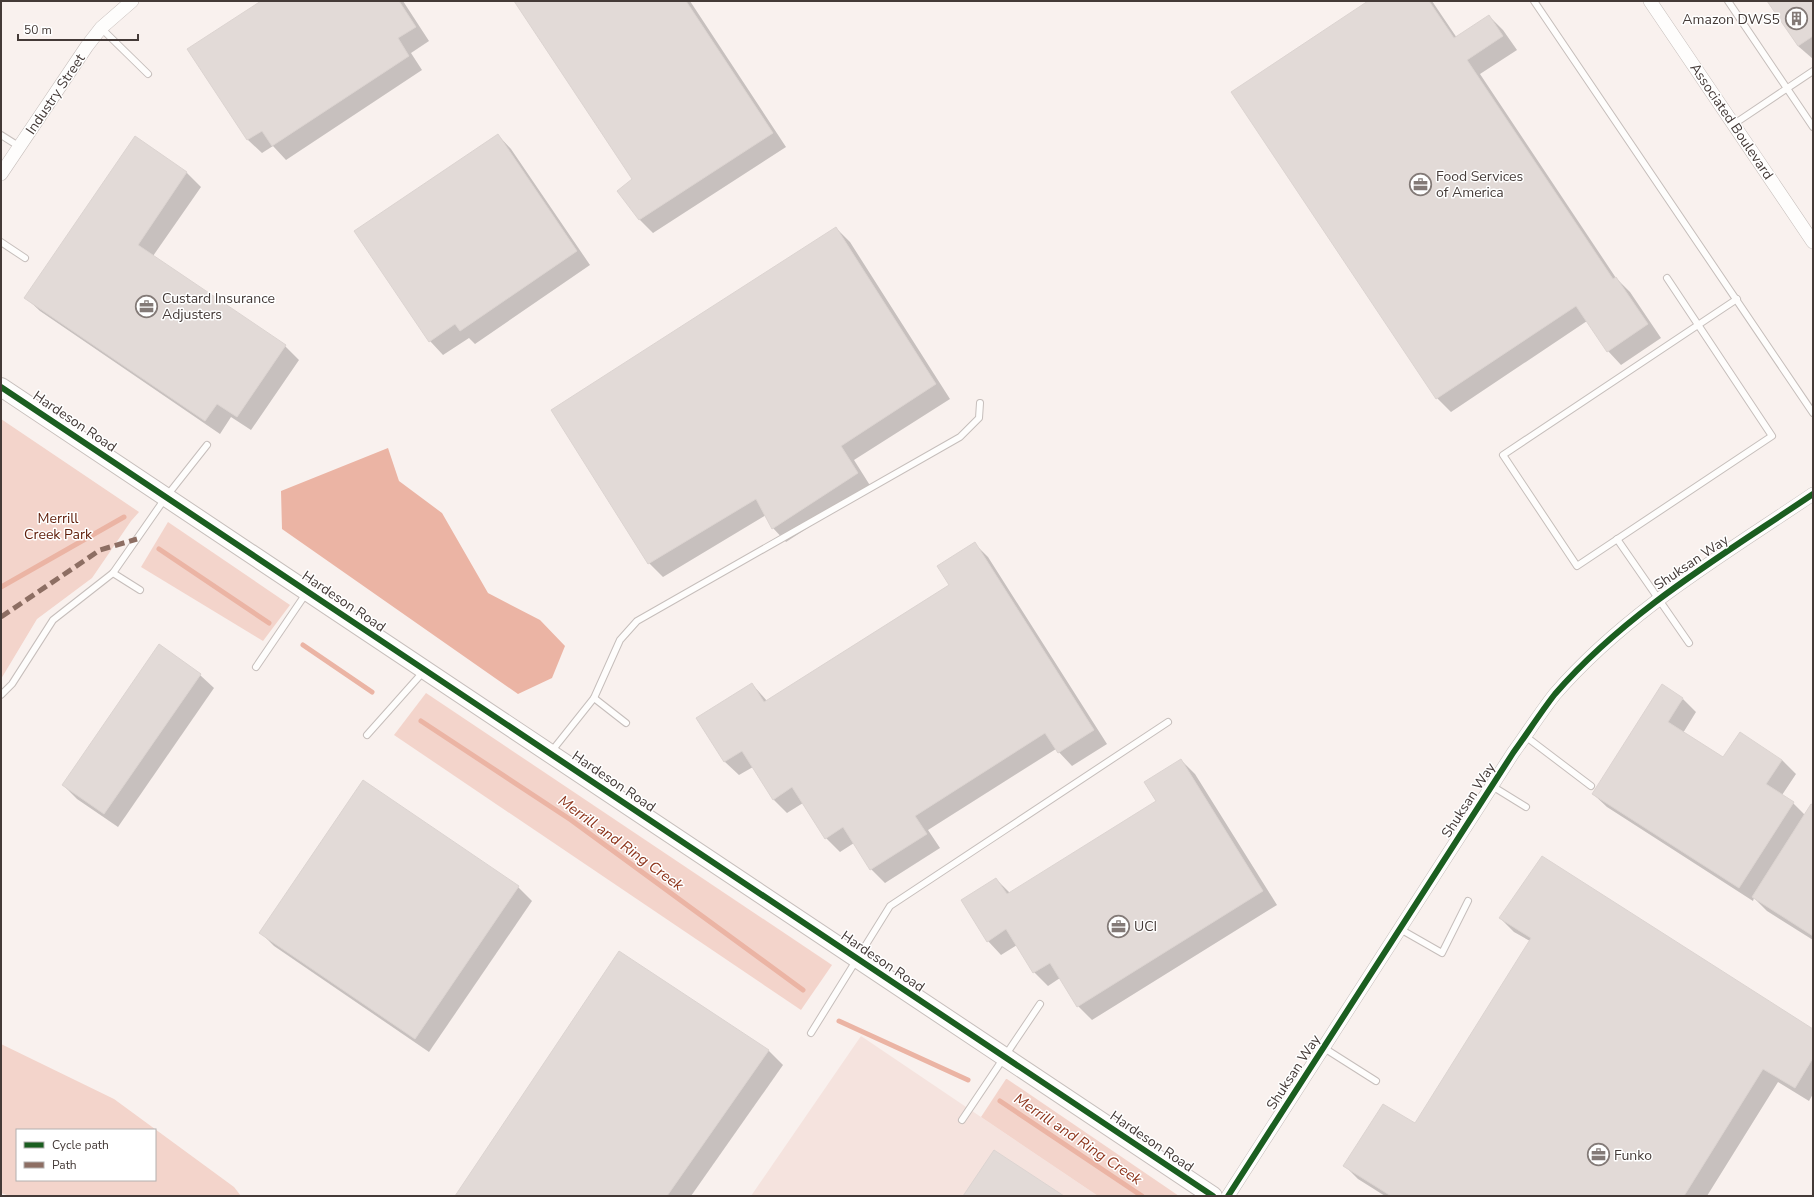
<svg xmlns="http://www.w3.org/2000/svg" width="1814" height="1197" viewBox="0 0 1814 1197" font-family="'Nunito Sans',sans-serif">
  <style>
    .built { fill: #f5e3de }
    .green { fill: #f3d4cb; fill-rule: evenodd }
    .water { fill: #ebb4a4 }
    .shadow { fill: #0003 }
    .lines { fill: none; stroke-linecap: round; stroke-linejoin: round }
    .stream { stroke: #ebb4a4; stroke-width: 5 }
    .building { fill: #e2dad7; stroke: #dcd4d1 }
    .lane-casing { stroke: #c6bebb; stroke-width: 8 }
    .street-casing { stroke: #c6bebb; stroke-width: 14 }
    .secondary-casing { stroke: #c6bebb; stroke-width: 20 }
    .lane { stroke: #fefdfc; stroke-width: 6 }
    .street { stroke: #fefdfc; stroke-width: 13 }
    .secondary { stroke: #fefdfc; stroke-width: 18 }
    .quiet { stroke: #8d6e63; stroke-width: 5; stroke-dasharray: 10 5; stroke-linecap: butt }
    .cycleway-casing { stroke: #fff; stroke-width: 8 }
    .cycleway { stroke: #1b5e20; stroke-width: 6 }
    .labels { text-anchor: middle; stroke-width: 3; stroke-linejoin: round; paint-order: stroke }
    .poi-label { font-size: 14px; fill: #443a37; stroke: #fff; text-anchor: start }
    .street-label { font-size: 14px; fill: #443a37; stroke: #fff }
    .park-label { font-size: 14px; fill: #5e1c08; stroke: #fff }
    .water-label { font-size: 15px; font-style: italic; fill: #8e351c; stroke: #fff }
  </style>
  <rect width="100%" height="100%" fill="#f9f1ee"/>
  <!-- built -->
  <path class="built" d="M861 1036 1098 1196H751Z"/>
  <!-- green -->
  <g class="green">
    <path d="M1 419 139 512 131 521 92 578 37 619 1 679Z"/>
    <path d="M168 522 290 605 263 641 141 567Z"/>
    <path d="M426 693 832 965 801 1010 394 735Z"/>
    <path d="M1 1044 114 1099 234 1187 241 1196H10L1 1193ZM17 1130H155V1180H17Z"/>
    <path d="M1006 1079H1007L1179 1196H1098L981 1117Z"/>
  </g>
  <!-- water -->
  <path class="water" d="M388 448 399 481 442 513 488 593 540 620 565 646 552 678 518 694 282 529 281 491Z"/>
  <!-- shadow -->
  <g class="shadow">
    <path d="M262 1H403L429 41 411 53 422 70 286 160 273 146 262 153 248 140 189 50Z"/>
    <path d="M515 1H690L786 147 653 233 639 219 634 179Z"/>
    <path d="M1370 1H1432L1457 38 1489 16 1503 30 1517 50 1480 74 1616 278 1630 292 1661 338 1621 365 1608 351 1587 321 1451 412 1437 398Z"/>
    <path d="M1768 1H1813V59L1798 46Z"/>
    <path d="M498 135 511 149 590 265 475 344 469 338 443 355 430 341Z"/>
    <path d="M135 138 187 173 201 187 153 256 285 346 299 360 251 430 231 417 220 434 40 311 26 298Z"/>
    <path d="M836 228 850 242 950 399 854 460 871 487 786 542 773 528 766 515 663 577 649 563Z"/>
    <path d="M974 543 988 557 1107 744 1072 766 1056 749 928 830 940 848 885 883 871 869 854 843 840 852 826 838 803 803 787 813 773 799 753 767 739 775 725 762 698 718 752 684 767 701 950 585Z"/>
    <path d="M200 675 214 688 118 827 77 799 63 785Z"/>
    <path d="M1683 699 1696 712 1683 733 1724 759 1782 760 1796 774 1782 795 1793 803 1805 815 1813 806V940L1767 911 1754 898 1753 901 1607 807 1593 794Z"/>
    <path d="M1181 760 1195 774 1277 905 1092 1020 1078 1006 1060 978 1048 986 1034 972 1017 945 1001 955 988 941 996 879 1010 893 1157 801Z"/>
    <path d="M518 887 532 901 429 1052 274 946 260 932Z"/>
    <path d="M1500 918 1813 1030V1094L1809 1101 1778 1082 1707 1196H1385L1358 1179 1345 1166 1415 1125 1530 941 1514 932Z"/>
    <path d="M619 952 769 1051 783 1065 691 1196H457Z"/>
  </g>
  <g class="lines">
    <!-- stream -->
    <g class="stream">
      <path d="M159 549 269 623"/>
      <path d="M1 587 124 517"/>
      <path d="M303 645 372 692"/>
      <path d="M421 721 571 820 803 990"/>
      <path d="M839 1021 968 1080"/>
      <path d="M1000 1101 1142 1196"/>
    </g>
  </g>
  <!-- building -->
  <g class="building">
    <path d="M261 1H399L416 27 398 38 409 56 272 146 262 131 247 140 187 49Z"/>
    <path d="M514 1H686L773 133 639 220 617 191 632 179Z"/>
    <path d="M1368 1H1429L1454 38 1489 15 1503 36 1467 60 1613 279 1616 277 1648 324 1607 352 1576 306 1436 399 1231 92Z"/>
    <path d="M1767 1H1813V36L1798 46Z"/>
    <path d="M498 134 577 251 460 331 455 324 429 342 354 231Z"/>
    <path d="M135 136 187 172 138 245 286 345 237 417 217 404 205 421 24 298Z"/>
    <path d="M836 227 936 384 841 446 858 473 772 529 756 499 648 564 551 410Z"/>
    <path d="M975 542 1094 730 1058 753 1045 733 915 816 927 834 870 870 843 827 825 839 792 787 773 800 742 751 724 762 696 718 752 683 764 702 949 585 937 566Z"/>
    <path d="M159 644 201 674 104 814 62 785Z"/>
    <path d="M1662 684 1683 698 1668 722 1723 757 1740 732 1782 760 1766 784 1794 802 1739 888 1592 794Z"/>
    <path d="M1181 759 1263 891 1077 1007 1050 963 1033 973 1006 929 987 942 961 900 996 878 1007 894 1156 801 1144 782Z"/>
    <path d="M363 780 519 886 415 1039 259 933Z"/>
    <path d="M1811 804 1813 805V936L1752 897Z"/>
    <path d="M1542 856 1813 1029V1058L1795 1088 1763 1069 1684 1196H1391L1343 1166 1383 1104 1415 1123 1531 938 1499 918Z"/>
    <path d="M619 951 769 1050 667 1196H455Z"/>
    <path d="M994 1150 1064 1196H963Z"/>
  </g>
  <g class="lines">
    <defs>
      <g id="lane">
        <path d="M1534 1 1813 413"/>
        <path d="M1728 1 1813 127"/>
        <path d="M101 28 148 74"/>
        <path d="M1734 124 1813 71"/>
        <path d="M1 135 20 147"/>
        <path d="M1 242 25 258"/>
        <path d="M1667 278 1772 436 1577 566 1503 455C1581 403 1659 351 1737 299"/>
        <path d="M1617 539 1689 643"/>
        <path d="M113 573 140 590"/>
        <path d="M256 667 307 592"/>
        <path d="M1 695 12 684 53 620 113 573 166 497 207 445"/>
        <path d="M594 698 626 723"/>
        <path d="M367 735 424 671"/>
        <path d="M1525 736 1591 786"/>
        <path d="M551 752 594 698 620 640 637 621 960 437 979 418 980 403"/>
        <path d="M1492 786 1526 807"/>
        <path d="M1400 929 1442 953 1468 901"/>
        <path d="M811 1033 890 906 1168 722"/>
        <path d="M1324 1048 1376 1081"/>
        <path d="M962 1120 1040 1004"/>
      </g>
      <g id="street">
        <path d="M1650 1 1813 242"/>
        <path d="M1 174 87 46 101 28 132 1"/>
        <path d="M1228 1196 1513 753C1527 734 1540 713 1555 694 1627 611 1723 555 1813 494"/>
      </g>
      <path id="secondary" d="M1 387 1213 1196"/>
    </defs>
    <!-- lane casing -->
    <use href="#lane" class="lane-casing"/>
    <!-- street casing -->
    <use href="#street" class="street-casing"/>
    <!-- secondary casing -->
    <use href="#secondary" class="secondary-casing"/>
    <!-- lane -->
    <use href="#lane" class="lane"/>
    <!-- street -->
    <use href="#street" class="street"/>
    <!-- secondary -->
    <use href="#secondary" class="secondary"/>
    <!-- quiet -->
    <path class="quiet" d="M1 617 100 550 137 539"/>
    <defs>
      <g id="cycleway">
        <path d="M1 387 1213 1196"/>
        <path d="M1228 1196 1513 753C1527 734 1540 713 1555 694 1627 611 1723 555 1813 494"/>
      </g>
    </defs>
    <!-- cycleway casing -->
    <use href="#cycleway" class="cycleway-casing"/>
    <!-- cycleway -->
    <use href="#cycleway" class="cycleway"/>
  </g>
  <!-- icons -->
  <defs>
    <symbol id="building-ring" viewBox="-11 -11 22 22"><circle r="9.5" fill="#fff" stroke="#837a77" stroke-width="1.5"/><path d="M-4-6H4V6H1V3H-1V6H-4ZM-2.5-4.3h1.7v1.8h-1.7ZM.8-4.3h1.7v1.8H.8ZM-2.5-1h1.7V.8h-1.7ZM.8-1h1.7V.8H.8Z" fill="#837a77"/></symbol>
    <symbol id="office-ring" viewBox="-11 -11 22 22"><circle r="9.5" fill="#fff" stroke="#837a77" stroke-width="1.5"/><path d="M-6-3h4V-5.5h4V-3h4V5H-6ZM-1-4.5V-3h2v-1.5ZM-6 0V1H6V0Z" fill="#837a77"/></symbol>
  </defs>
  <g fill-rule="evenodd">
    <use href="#building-ring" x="1784" y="6" width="25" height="25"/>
    <use href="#office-ring" x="1408" y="172" width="25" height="25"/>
    <use href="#office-ring" x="134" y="294" width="25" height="25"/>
    <use href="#office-ring" x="1106" y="914" width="25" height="25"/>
    <use href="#office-ring" x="1586" y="1142" width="25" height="25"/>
  </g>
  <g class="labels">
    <!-- poi labels -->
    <g class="poi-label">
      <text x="1780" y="24" text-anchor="end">Amazon DWS5</text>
      <text x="1436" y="181">Food Services<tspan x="1436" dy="16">of America</tspan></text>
      <text x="162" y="303">Custard Insurance<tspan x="162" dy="16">Adjusters</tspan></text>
      <text x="1134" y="931">UCI</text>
      <text x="1614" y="1160">Funko</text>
    </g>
    <!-- street labels -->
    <g class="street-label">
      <text transform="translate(55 94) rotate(-56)" y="5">Industry Street</text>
      <text transform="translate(1732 121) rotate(56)" y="5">Associated Boulevard</text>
      <text transform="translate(75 421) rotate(34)" y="5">Hardeson Road</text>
      <text transform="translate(1691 562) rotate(-34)" y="5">Shuksan Way</text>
      <text transform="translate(344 601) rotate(34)" y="5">Hardeson Road</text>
      <text transform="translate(614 781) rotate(34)" y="5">Hardeson Road</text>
      <text transform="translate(1468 800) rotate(-57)" y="5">Shuksan Way</text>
      <text transform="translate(883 961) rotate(34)" y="5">Hardeson Road</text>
      <text transform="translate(1293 1072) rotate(-57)" y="5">Shuksan Way</text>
      <text transform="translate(1152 1141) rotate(34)" y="5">Hardeson Road</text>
    </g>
    <!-- park labels -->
    <g class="park-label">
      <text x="58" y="523">Merrill<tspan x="58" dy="16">Creek Park</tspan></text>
    </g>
    <!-- water labels -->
    <g class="water-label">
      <text transform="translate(621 843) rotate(36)" y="5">Merrill and Ring Creek</text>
      <text transform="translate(1078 1139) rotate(34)" y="5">Merrill and Ring Creek</text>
    </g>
  </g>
  <!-- border -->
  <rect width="1814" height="1197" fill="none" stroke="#443a37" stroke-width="4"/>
  <!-- legend -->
  <rect x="16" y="1129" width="140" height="52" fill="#ffffff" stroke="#b4b0af"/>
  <rect x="24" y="1142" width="20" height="6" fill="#1b5e20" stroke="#b4b0af"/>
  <text x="52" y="1149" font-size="12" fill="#443a37">Cycle path</text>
  <rect x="24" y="1162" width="20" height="6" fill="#8d6e63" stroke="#b4b0af"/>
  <text x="52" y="1169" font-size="12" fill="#443a37">Path</text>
  <!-- scale -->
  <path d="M18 34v6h120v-6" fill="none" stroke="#443a37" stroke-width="2"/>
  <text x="24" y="34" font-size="12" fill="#443a37" stroke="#ffffff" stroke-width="3" paint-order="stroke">50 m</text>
</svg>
